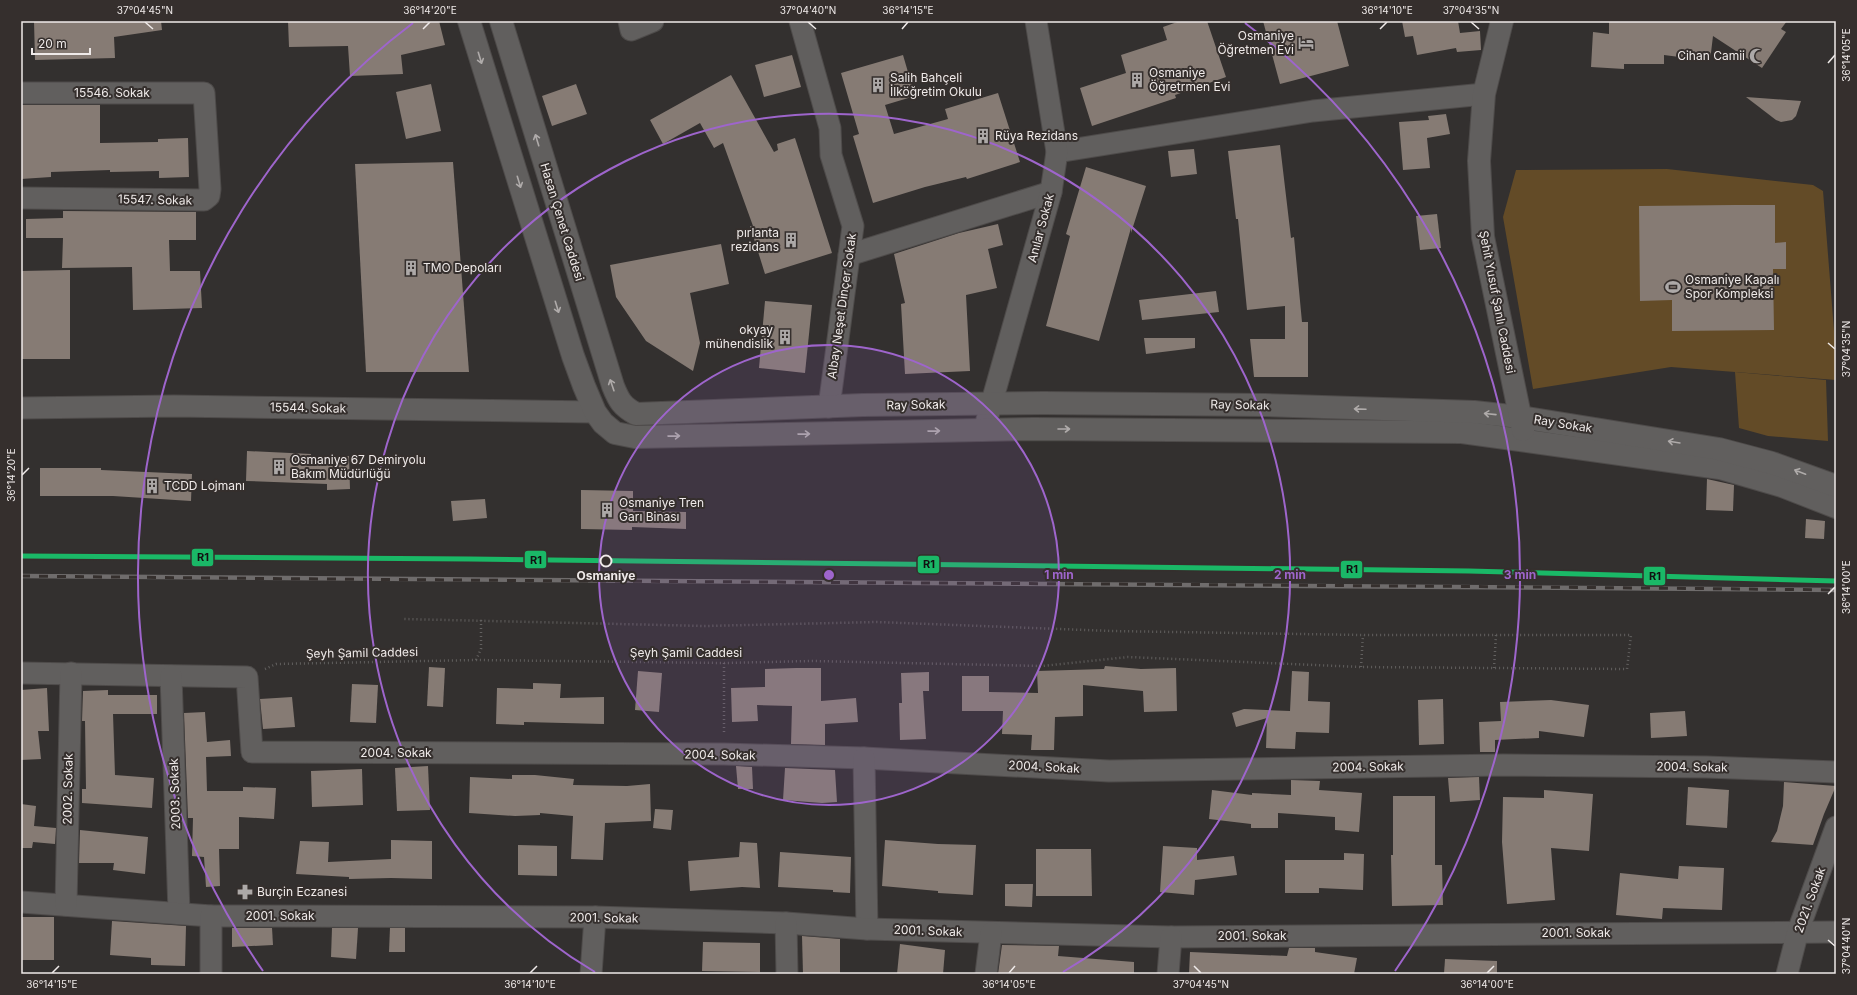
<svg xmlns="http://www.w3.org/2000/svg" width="1857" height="995" viewBox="0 0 1857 995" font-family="Inter,sans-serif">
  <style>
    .green { fill: #634b27 }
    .building { fill: #867b74 }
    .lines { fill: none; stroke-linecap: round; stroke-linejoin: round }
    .minor-casing { stroke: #4e4b4a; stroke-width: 23 }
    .tertiary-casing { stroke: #4e4b4a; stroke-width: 24 }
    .path { stroke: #62605f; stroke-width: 2.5; stroke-dasharray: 1 3; stroke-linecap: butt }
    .minor { stroke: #615f5e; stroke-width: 21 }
    .tertiary { stroke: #615f5e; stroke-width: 22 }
    .rail-casing { stroke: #6f6c6c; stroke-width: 4.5 }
    .rail { stroke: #352f2d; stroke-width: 3; stroke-dasharray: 9; stroke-linecap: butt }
    .rail-1-casing { stroke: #352f2d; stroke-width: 8 }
    .rail-1 { stroke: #1ab867; stroke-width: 5 }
    .oneway { stroke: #afabaa }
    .ticks { fill: none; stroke: #efeae9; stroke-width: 1.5 }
    .ring { fill: none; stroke: #9e65cc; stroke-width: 2 }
    .stop-dot { fill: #352f2d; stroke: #efeae9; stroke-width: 2 }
    .labels { text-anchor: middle; stroke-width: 4; stroke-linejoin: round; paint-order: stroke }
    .poi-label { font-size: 12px; fill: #efeae9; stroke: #352f2d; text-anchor: start }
    .street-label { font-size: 12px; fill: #efeae9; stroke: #352f2d }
    .stop-label { font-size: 12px; font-weight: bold; fill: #efeae9; stroke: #352f2d }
    .centre { fill: #9e65cc; stroke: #352f2d; stroke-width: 2 }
    .ring-label { font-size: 12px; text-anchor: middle; font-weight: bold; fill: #9e65cc; stroke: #352f2d; stroke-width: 4; stroke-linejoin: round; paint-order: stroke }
    .line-badge { stroke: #352f2d; stroke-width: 1.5 }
    .pale-badge-label { font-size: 11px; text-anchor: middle; font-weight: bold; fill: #111 }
    .neatline { fill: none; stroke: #efeae9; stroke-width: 1.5 }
    .ticks-label { font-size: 10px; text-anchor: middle; fill: #efeae9 }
  </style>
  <rect width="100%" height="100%" fill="#33302f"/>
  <!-- green -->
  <g class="green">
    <path d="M1667 169 1813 185 1823 191 1836 356V380L1671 367 1533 389 1503 217 1516 170Z"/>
    <path d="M1735 372 1826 380 1828 441 1768 436 1739 428Z"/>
  </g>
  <!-- building -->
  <g class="building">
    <path d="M34 21H161L162 30 114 37 115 58 35 60Z"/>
    <path d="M288 21H439L445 45 401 55 403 74 350 76 348 46 289 47Z"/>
    <path d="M1180 21H1207L1226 77 1175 95 1176 98 1092 126 1080 88 1126 73 1121 55 1167 40 1163 27Z"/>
    <path d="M1263 21H1337L1349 66 1280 84Z"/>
    <path d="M1402 21H1458L1460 33 1480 31 1481 50 1457 52 1456 48 1417 55 1413 36 1405 37Z"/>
    <path d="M1787 21 1781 29 1786 32 1762 68 1713 36 1710 61 1664 55V64H1624V69L1591 67 1593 32 1609 34V22Z"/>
    <path d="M792 55 801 87 764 97 755 65Z"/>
    <path d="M903 55 915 96 885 105 894 134 948 119 945 109 998 93 1020 162 967 179 966 177 925 187 873 203 853 136 859 134 841 73Z"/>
    <path d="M731 75 774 152 778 150 777 144 795 138 832 253 765 274 750 226H753L723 143 714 148 700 123 663 144 650 120Z"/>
    <path d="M431 84 441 131 406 139 396 92Z"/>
    <path d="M576 84 587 114 552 126 542 96Z"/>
    <path d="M1746 97 1801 101 1796 116 1792 120 1781 122 1776 120Z"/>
    <path d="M21 105H100V143L158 142V139L188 138 189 177 159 178V171L110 172V170L51 172V177L21 179Z"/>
    <path d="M1446 114 1450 134 1427 138 1430 168 1403 170 1399 122 1429 120 1428 116Z"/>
    <path d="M1280 145 1291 238 1294 237 1302 322H1308V377H1254L1250 339H1285V306L1247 310 1238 219H1236L1228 151Z"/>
    <path d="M1194 149 1197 174 1171 177 1168 151Z"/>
    <path d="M453 162 469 372H366L355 164Z"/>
    <path d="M1086 167 1146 186 1131 233V228L1099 341 1046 326 1070 236 1066 234Z"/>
    <path d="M1734 205H1775V243L1786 242V269H1773L1774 330 1672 331V300L1640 301 1639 206Z"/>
    <path d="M63 211 196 212V240H169L170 271H200L202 308 133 310 132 267 62 268 63 238H26V219L63 218Z"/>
    <path d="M1437 214 1441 248 1420 250 1416 216Z"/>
    <path d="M998 224 1003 245 988 249 997 288 966 295 970 371 905 374 901 304 905 303 894 254 959 233Z"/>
    <path d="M721 244 729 284 690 293 700 343 693 371 646 341 616 297 610 265Z"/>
    <path d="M70 270V359H21V271Z"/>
    <path d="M1216 291 1219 312 1142 320 1139 300Z"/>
    <path d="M765 301 812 305 805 373 759 368Z"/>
    <path d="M1144 338H1195V348L1146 354Z"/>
    <path d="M247 451 311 454V458L349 456 350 489 327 490V484L246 481Z"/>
    <path d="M40 468H101V470L192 474 191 501 113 496H40Z"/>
    <path d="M1707 479 1734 485 1733 511 1706 510Z"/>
    <path d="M581 490 633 491V511L686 512V529L632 527V530L581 529Z"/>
    <path d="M485 499 487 518 453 521 451 501Z"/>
    <path d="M1806 519 1825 521 1824 539 1805 538Z"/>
    <path d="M1105 666 1141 669 1176 668 1177 711 1144 712 1143 691 1083 685V716L1055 717 1054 750H1031L1032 735 1002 734 1003 711H962V676H989V692L1038 693 1037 671 1104 669Z"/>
    <path d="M429 667 445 668 443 707 427 706Z"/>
    <path d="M796 668H821V701L856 698 858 722 825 724V745L791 744 792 706 757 705 758 721 732 722 731 688 765 687V669Z"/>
    <path d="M638 671 662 673 659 712 635 710Z"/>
    <path d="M1292 671 1309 672 1308 701 1330 702 1329 733 1296 732 1295 749 1266 748 1267 718 1236 727 1232 713 1244 709 1290 711Z"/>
    <path d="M929 672V691H923L926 739 900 740 899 703H902L901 673Z"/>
    <path d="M533 683 561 684 560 698 604 697V724L524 722V725L496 724 497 688 533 689Z"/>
    <path d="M352 684 378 685 376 723 350 722Z"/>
    <path d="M47 688 49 731H38L41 759 21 760V690Z"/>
    <path d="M108 690V695H157V714H113L115 775 154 778 152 808 82 803V789H86L85 721H82L83 691Z"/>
    <path d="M292 697 295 727 263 729 260 699Z"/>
    <path d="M1443 699 1444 744 1419 745 1418 700Z"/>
    <path d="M1551 700 1589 705 1584 737 1539 731V738L1495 740V752H1480L1479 722 1501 721 1500 702Z"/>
    <path d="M1685 711 1687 736 1651 738 1650 713Z"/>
    <path d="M205 712 207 742 230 740 231 756 206 757 207 791H243V787L276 788 274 819 239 817V849H219L220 886 206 887 204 857 192 856 193 818H188L184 713Z"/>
    <path d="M428 766 430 810 397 811 395 768Z"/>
    <path d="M736 766 752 767 753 789H738Z"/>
    <path d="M785 768 835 770 837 802 822 803 783 800Z"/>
    <path d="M362 769 363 805 312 807 311 771Z"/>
    <path d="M512 775H535L574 779 573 785 627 786 650 784 651 821 605 823 603 860 571 859 573 816 540 813V815L515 816 469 813 470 777 512 779Z"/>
    <path d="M1479 777 1480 800 1450 802 1448 778Z"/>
    <path d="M1291 780 1320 781 1319 790 1362 793 1359 832 1335 830V817L1278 813V828H1251V824L1209 819 1212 790 1252 795V793L1291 795Z"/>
    <path d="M1784 782 1836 786 1824 814 1813 845 1771 842 1777 831 1783 806Z"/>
    <path d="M1688 787 1729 790 1727 828 1686 825Z"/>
    <path d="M1544 790 1593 794 1589 851 1551 848 1555 900 1507 904 1502 842 1503 797 1544 798Z"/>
    <path d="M1393 796H1435V865H1442L1443 905 1392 906 1391 855H1393Z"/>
    <path d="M21 804 36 806 34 826 56 828 55 844 33 842 32 848H21Z"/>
    <path d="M655 809 673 810 671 830 653 828Z"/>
    <path d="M80 830 148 837 145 874 113 870 114 863H79Z"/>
    <path d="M391 840 432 841V879L391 878 349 879V877L296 874 300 841 329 842 328 862 391 859Z"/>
    <path d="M885 840 938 844 976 845 973 895 938 893V891L882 886Z"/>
    <path d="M740 842 757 843 760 888 742 887 690 891 688 861 739 857Z"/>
    <path d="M518 845 557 846V876L518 875Z"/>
    <path d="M1163 846 1197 848V860L1234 856 1237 875 1195 880 1194 895 1160 892Z"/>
    <path d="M1036 849H1091L1092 896H1036Z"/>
    <path d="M780 852 851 857 850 893 833 892V890L778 887Z"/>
    <path d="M1344 853 1364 854 1363 890 1319 888V893H1285V860H1344Z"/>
    <path d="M1679 866 1724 868 1722 910 1663 908 1662 919 1616 915 1620 873 1678 879Z"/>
    <path d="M1005 884H1033L1032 907 1005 906Z"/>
    <rect x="21" y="917" width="33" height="43"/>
    <path d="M112 921 186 926 185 966 151 965V958L110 955Z"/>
    <path d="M232 928H272L273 945 232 947Z"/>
    <path d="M332 928H358L356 959 331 957Z"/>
    <path d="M390 928H405V952H389Z"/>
    <path d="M802 936 840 939V974H803Z"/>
    <path d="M703 942 760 943V972L702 971Z"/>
    <path d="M900 944 945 950 943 974H897Z"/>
    <path d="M1002 945 1059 946 1058 956 1134 962V974H998Z"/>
    <path d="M1289 948H1315V952L1357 958 1354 974H1189L1190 952 1287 956Z"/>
    <path d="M1445 959 1497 961V974H1444Z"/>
  </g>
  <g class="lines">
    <defs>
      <g id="minor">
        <path d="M629 21 631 30 653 21"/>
        <path d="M800 21 830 128 831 155 853 226 829 407"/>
        <path d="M21 93H204L210 189 209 196 204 200 21 198"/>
        <path d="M1057 152 1313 111 1484 94"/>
        <path d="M849 255 1051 192"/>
        <path d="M21 408 174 406 595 412"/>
        <path d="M984 430 1051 192 1057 152 1036 21"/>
        <path d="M21 673 247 677 252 752 724 754 864 758 1109 771 1503 765 1706 767 1836 772"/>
        <path d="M171 676 179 912"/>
        <path d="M864 758 867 929"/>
        <path d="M21 902 211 916 595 917 786 923 867 929 1171 937 1836 932"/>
        <path d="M66 905 71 673"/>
        <path d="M211 916V974"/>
        <path d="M786 923 787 974"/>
        <path d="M591 974 595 917"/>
        <path d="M986 974 991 933"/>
        <path d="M1168 974 1171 937"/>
        <path d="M1787 974 1798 931 1836 827"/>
      </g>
      <g id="tertiary">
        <path d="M469 21 573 356 584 386 595 412 603 423 615 433 635 437 1034 429 1462 432 1720 468 1782 486 1836 507"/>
        <path d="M501 21 613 386C619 401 622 406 636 414L863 405 1044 403 1265 405 1474 412 1520 417 1719 449 1772 463 1836 486"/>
        <path d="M1502 21 1484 94 1479 161 1483 237 1523 430"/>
      </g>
    </defs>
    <!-- minor casing -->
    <use href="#minor" class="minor-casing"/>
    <!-- tertiary casing -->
    <use href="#tertiary" class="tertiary-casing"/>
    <!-- path -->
    <g class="path">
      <path d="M476 660 481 649V620"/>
      <path d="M724 663V735"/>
      <path d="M1361 667 1363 635"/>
      <path d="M1494 668 1496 635"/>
      <path d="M265 669 276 664 476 660 724 663 812 661 1042 666 1128 657 1361 667 1627 669 1631 635H1363L1112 631 877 622 705 626 404 619"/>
    </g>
    <!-- minor -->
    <use href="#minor" class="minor"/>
    <!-- tertiary -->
    <use href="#tertiary" class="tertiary"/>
    <defs>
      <g id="rail">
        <path d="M21 556 470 559 1469 571 1810 581"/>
        <path d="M21 576C626 583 1231 583 1836 590"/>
      </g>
    </defs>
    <!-- rail casing -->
    <use href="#rail" class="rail-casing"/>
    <!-- rail -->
    <use href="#rail" class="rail"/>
    <defs>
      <path id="rail-1" d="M21 556 470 559 1469 571 1836 581"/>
    </defs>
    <!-- rail-1 casing -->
    <use href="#rail-1" class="rail-1-casing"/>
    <!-- rail-1 -->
    <use href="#rail-1" class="rail-1"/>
  </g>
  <!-- one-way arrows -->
  <defs><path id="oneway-shaft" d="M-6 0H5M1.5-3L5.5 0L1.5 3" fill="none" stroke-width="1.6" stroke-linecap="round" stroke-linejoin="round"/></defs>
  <g class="oneway">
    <use href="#oneway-shaft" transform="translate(480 58) rotate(73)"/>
    <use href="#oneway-shaft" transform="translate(537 140) rotate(-107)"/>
    <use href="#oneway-shaft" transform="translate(519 182) rotate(73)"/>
    <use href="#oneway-shaft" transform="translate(557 307) rotate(73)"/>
    <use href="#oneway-shaft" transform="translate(612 385) rotate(-109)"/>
    <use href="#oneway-shaft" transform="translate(1360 409) rotate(-178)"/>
    <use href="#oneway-shaft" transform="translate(1490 414) rotate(-174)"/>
    <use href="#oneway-shaft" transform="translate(1064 429)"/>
    <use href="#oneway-shaft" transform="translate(934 431) rotate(-1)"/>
    <use href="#oneway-shaft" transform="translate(804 434) rotate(-1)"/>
    <use href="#oneway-shaft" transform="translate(674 436) rotate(-1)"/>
    <use href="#oneway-shaft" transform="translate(1674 442) rotate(-171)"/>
    <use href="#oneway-shaft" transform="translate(1800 472) rotate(-159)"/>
  </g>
  <!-- ticks -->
  <path class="ticks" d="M145 22 153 29M808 22 816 29M1471 22 1479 29M423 29 430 22M902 29 908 22M1380 29 1387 22M1828 63 1835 55M1828 343 1835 349M22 475 29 468M1828 594 1835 587M1828 940 1835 946M1194 966 1201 973M52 973 59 966M530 973 537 966M1009 973 1015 966M1487 973 1494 966"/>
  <!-- distance rings -->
  <circle cx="829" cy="575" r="230" fill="#9e65cc" fill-opacity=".12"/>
  <g class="ring">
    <circle cx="829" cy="575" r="230"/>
    <path d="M595 972A461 461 0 1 1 1063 972"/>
    <path d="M263 971A691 691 0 0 1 413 23M1245 23A691 691 0 0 1 1395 971"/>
  </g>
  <!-- icons -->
  <defs>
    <symbol id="hotel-bare" viewBox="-9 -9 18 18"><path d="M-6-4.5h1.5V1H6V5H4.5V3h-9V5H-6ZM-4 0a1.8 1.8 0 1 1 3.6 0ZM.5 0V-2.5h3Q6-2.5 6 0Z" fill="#ada9a8" stroke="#352f2d" stroke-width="2.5" paint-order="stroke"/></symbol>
    <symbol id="mosque-bare" viewBox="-9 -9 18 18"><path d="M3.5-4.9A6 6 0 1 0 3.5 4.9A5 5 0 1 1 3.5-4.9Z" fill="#ada9a8" stroke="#352f2d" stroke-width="2.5" paint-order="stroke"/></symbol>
    <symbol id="building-bare" viewBox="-9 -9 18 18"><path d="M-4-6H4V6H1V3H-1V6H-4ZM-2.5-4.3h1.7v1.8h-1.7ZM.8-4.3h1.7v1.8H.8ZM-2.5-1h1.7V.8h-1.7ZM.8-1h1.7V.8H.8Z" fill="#ada9a8" stroke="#352f2d" stroke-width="2.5" paint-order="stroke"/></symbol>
    <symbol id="stadium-bare" viewBox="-9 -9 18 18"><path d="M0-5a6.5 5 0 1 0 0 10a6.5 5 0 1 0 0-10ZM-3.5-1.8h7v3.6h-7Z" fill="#ada9a8" stroke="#352f2d" stroke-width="2.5" paint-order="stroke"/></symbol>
    <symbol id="pharmacy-bare" viewBox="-9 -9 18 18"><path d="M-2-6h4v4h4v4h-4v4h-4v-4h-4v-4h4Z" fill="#ada9a8" stroke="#352f2d" stroke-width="2.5" paint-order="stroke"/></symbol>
  </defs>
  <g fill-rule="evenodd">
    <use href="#hotel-bare" x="1295" y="32" width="22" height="22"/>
    <use href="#mosque-bare" x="1746" y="45" width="22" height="22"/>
    <use href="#building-bare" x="1126" y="69" width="22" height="22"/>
    <use href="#building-bare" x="867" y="74" width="22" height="22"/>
    <use href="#building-bare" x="972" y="125" width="22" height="22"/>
    <use href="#building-bare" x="780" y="229" width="22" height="22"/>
    <use href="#building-bare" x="400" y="257" width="22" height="22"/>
    <use href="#stadium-bare" x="1662" y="276" width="22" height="22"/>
    <use href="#building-bare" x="774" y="326" width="22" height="22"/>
    <use href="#building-bare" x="268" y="456" width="22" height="22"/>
    <use href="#building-bare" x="141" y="475" width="22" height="22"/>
    <use href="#building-bare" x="596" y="499" width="22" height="22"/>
    <use href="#pharmacy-bare" x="234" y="881" width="22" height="22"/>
  </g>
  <!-- markers -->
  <circle class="stop-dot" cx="606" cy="561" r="5.5"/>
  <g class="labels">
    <!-- poi labels -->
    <g class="poi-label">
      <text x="1294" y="40" text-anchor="end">Osmaniye<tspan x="1294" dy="14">Öğretmen Evi</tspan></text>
      <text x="1745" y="60" text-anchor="end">Cihan Camii</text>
      <text x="1149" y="77">Osmaniye<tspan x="1149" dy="14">Öğretrmen Evi</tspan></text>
      <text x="890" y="82">Salih Bahçeli<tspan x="890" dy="14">İlköğretim Okulu</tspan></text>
      <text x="995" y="140">Rüya Rezidans</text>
      <text x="779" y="237" text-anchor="end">pırlanta<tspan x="779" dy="14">rezidans</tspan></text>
      <text x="423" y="272">TMO Depoları</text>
      <text x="1685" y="284">Osmaniye Kapalı<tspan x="1685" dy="14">Spor Kompleksi</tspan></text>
      <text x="773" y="334" text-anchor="end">okyay<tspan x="773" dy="14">mühendislik</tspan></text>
      <text x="291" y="464">Osmaniye 67 Demiryolu<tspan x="291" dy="14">Bakım Müdürlüğü</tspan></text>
      <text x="164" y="490">TCDD Lojmanı</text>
      <text x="619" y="507">Osmaniye Tren<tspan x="619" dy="14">Garı Binası</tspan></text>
      <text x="257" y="896">Burçin Eczanesi</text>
    </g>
    <!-- street labels -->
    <g class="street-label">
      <text x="112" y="97">15546. Sokak</text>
      <text transform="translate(155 200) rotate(1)" y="4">15547. Sokak</text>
      <text transform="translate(562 222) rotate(73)" y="4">Hasan Çenet Caddesi</text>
      <text transform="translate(1041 228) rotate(-75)" y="4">Anılar Sokak</text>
      <text transform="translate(1497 302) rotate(79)" y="4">Şehit Yusuf Şanlı Caddesi</text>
      <text transform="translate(842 306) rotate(-82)" y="4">Albay Neşet Dinçer Sokak</text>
      <text transform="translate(916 405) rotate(-1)" y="4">Ray Sokak</text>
      <text transform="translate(1240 405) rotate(1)" y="4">Ray Sokak</text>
      <text transform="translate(308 408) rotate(1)" y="4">15544. Sokak</text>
      <text transform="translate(1563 424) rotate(9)" y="4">Ray Sokak</text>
      <text transform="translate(362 653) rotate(-1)" y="4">Şeyh Şamil Caddesi</text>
      <text x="686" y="657">Şeyh Şamil Caddesi</text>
      <text x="396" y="757">2004. Sokak</text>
      <text transform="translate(720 755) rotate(1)" y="4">2004. Sokak</text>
      <text transform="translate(1044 767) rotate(3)" y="4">2004. Sokak</text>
      <text transform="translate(1368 767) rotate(-1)" y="4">2004. Sokak</text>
      <text transform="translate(1692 767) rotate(1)" y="4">2004. Sokak</text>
      <text transform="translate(68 789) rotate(-89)" y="4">2002. Sokak</text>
      <text transform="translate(175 794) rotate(-92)" y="4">2003. Sokak</text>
      <text transform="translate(1810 900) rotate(-70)" y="4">2021. Sokak</text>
      <text x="280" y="920">2001. Sokak</text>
      <text transform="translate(604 918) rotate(1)" y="4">2001. Sokak</text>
      <text transform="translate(928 931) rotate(2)" y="4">2001. Sokak</text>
      <text x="1576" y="937">2001. Sokak</text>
      <text x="1252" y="940">2001. Sokak</text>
    </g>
    <!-- stop labels -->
    <g class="stop-label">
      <text x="606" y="580">Osmaniye</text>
    </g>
  </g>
  <circle cx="829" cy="575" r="6" class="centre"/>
  <g class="ring-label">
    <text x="1059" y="579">1 min</text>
    <text x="1290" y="579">2 min</text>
    <text x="1520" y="579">3 min</text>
  </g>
  <g class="line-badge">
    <rect x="191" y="548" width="23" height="19" rx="4" fill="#1ab867"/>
    <rect x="524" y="550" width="23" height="19" rx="4" fill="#1ab867"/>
    <rect x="917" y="555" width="23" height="19" rx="4" fill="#1ab867"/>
    <rect x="1340" y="560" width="23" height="19" rx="4" fill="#1ab867"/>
    <rect x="1643" y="566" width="23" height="20" rx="4" fill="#1ab867"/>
  </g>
  <g class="pale-badge-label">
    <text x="203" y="561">R1</text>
    <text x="536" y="564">R1</text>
    <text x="929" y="568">R1</text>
    <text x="1352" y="573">R1</text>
    <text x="1655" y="580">R1</text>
  </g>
  <!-- border -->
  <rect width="1857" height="995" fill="none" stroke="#352f2d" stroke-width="44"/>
  <!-- scale -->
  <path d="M32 48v6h58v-6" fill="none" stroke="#efeae9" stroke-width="2"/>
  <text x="38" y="48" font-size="12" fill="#efeae9" stroke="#352f2d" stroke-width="3" paint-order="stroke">20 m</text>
  <rect x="22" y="22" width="1813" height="951" class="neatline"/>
  <g class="ticks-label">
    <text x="145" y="14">37°04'45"N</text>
    <text x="430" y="14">36°14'20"E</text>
    <text x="808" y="14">37°04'40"N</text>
    <text x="908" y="14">36°14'15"E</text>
    <text x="1387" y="14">36°14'10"E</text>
    <text x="1471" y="14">37°04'35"N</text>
    <text transform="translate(1846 55) rotate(-90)" y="4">36°14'05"E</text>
    <text transform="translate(1846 349) rotate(-90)" y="4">37°04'35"N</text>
    <text transform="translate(11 475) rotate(-90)" y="4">36°14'20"E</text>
    <text transform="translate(1846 587) rotate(-90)" y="4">36°14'00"E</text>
    <text transform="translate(1846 946) rotate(-90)" y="4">37°04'40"N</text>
    <text x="52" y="988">36°14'15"E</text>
    <text x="530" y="988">36°14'10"E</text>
    <text x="1009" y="988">36°14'05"E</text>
    <text x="1201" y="988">37°04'45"N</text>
    <text x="1487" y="988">36°14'00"E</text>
  </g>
</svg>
